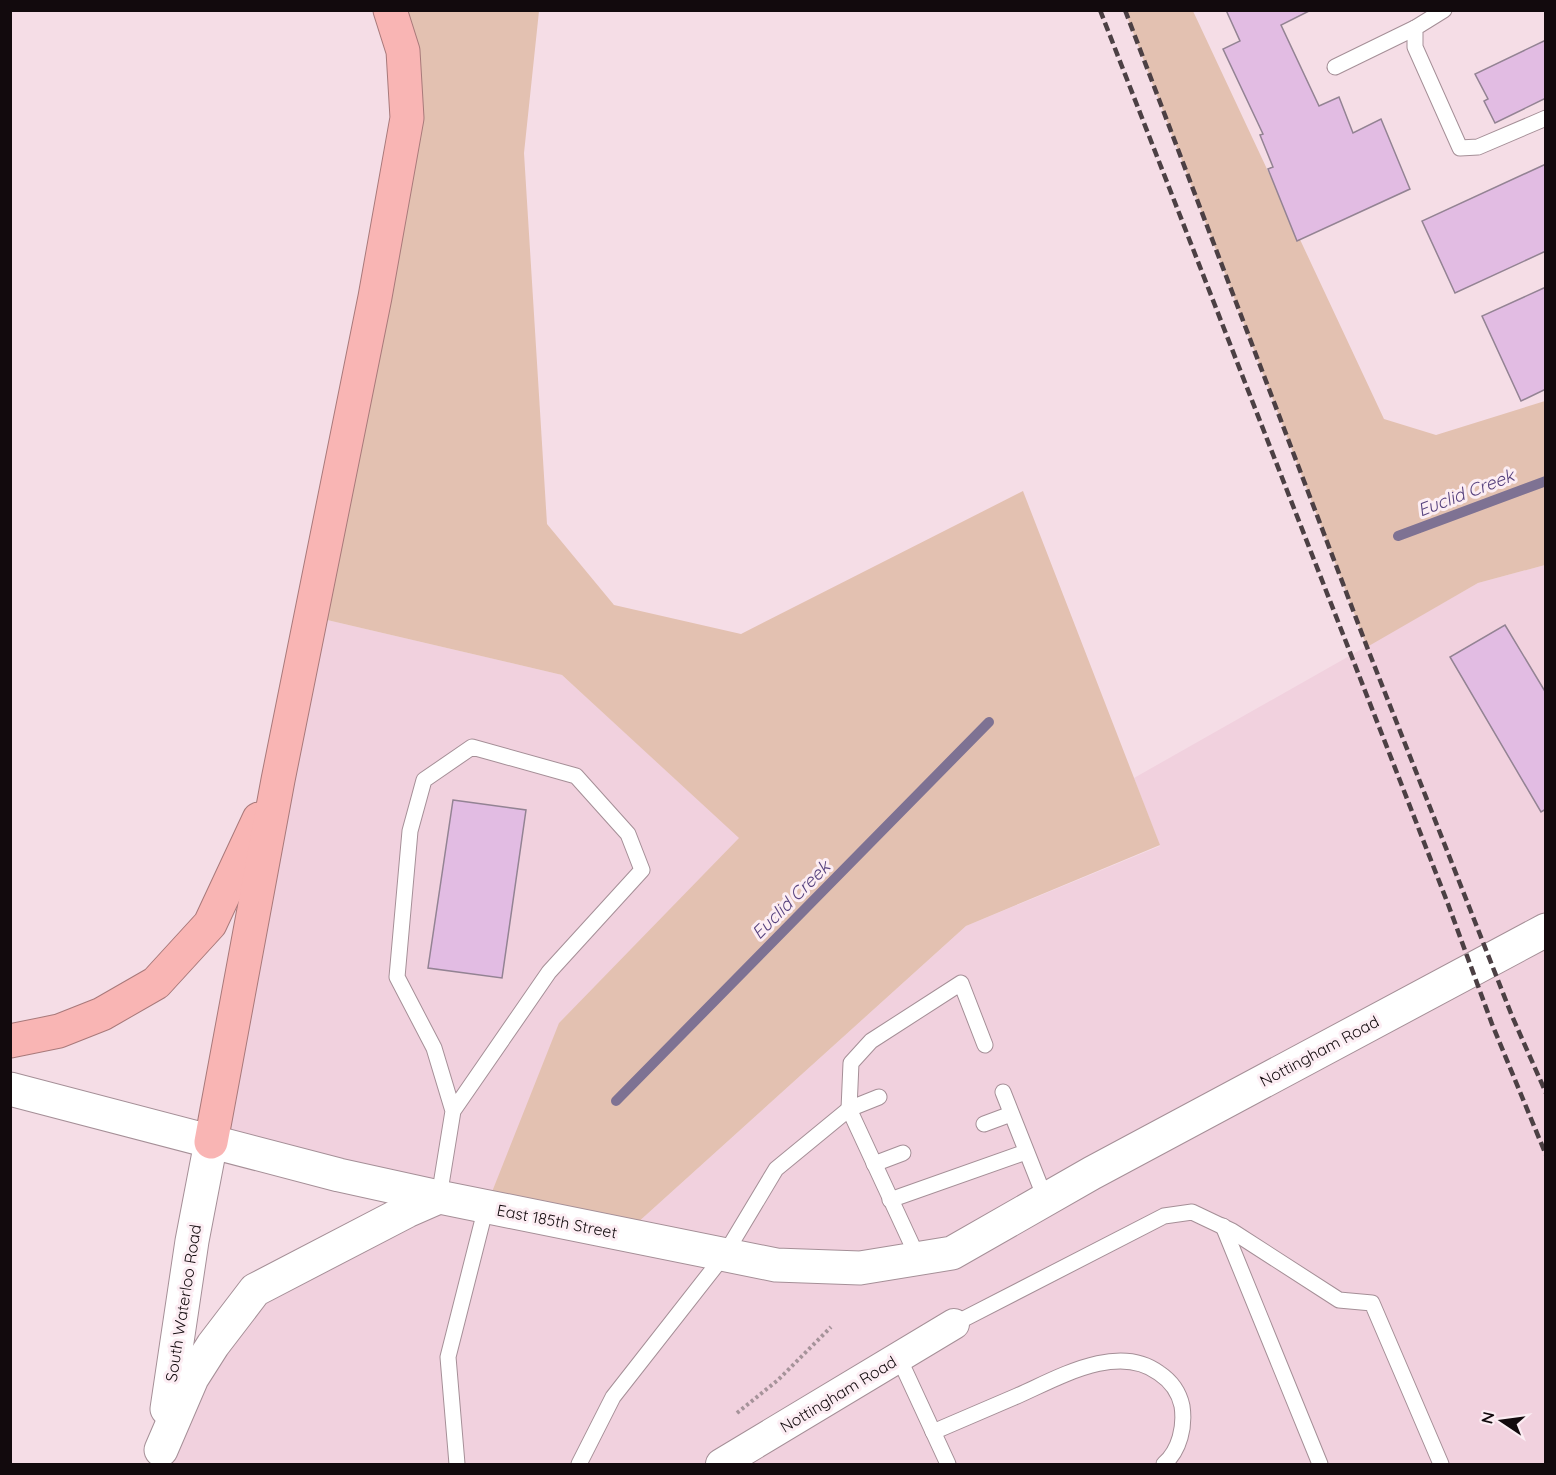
<svg xmlns="http://www.w3.org/2000/svg" width="1556" height="1475" viewBox="0 0 1556 1475" font-family="Quicksand,sans-serif">
  <style>
    .built { fill: #f1d1de }
    .green { fill: #e3c1b1 }
    .lines { fill: none; stroke-linecap: round; stroke-linejoin: round }
    .stream { stroke: #7e7293; stroke-width: 10 }
    .building { fill: #e2bce3; stroke: #938393; stroke-width: 1.5 }
    .service-casing { stroke: #a58f97; stroke-width: 17 }
    .minor-casing { stroke: #a58f97; stroke-width: 32 }
    .tertiary-casing { stroke: #a58f97; stroke-width: 35 }
    .motorway-casing { stroke: #a8797a; stroke-width: 35 }
    .path { stroke: #a6939a; stroke-width: 4; stroke-dasharray: 3 3; stroke-linecap: butt }
    .service { stroke: #fff; stroke-width: 15 }
    .minor { stroke: #fff; stroke-width: 30 }
    .tertiary { stroke: #fff; stroke-width: 33 }
    .motorway { stroke: #f9b5b4; stroke-width: 33 }
    .rail { stroke: #4c4044; stroke-width: 4.5; stroke-dasharray: 9 4.5; stroke-linecap: butt }
    .labels { text-anchor: middle; stroke-width: 6; stroke-linejoin: round; paint-order: stroke }
    .street-label { font-size: 16px; fill: #120a0d; stroke: #fcedf3 }
    .water-label { font-size: 18px; font-style: italic; fill: #57427e; stroke: #fcedf3 }
  </style>
  <rect width="100%" height="100%" fill="#f5dde6"/>
  <!-- built -->
  <path class="built" d="M1545 565V1464H161L234 1316 438 1197 211 1142 310 616 562 675 740 838 559 1023 625 1234 966 926 1160 846 1134 778 1478 583Z"/>
  <!-- green -->
  <g class="green">
    <path d="M390 11H539L524 153 547 524 614 605 741 634 1023 491 1160 845 966 926 625 1234 486 1207 559 1023 739 838 562 675 310 616 407 118Z"/>
    <path d="M1125 11H1193L1384 419 1436 435 1545 401V565L1478 583 1367 647Z"/>
  </g>
  <g class="lines">
    <!-- stream -->
    <g class="stream">
      <path d="M1398 536 1546 481"/>
      <path d="M616 1101 989 722"/>
    </g>
  </g>
  <!-- building -->
  <g class="building">
    <path d="M1226 10H1311L1281 25 1319 106 1339 97 1353 133 1381 119 1410 189 1297 241 1268 169 1273 167 1260 135 1263 134 1223 49 1240 41Z"/>
    <path d="M1546 40V98L1495 123 1484 101 1488 99 1475 74Z"/>
    <path d="M1546 164V251L1455 293 1422 221Z"/>
    <path d="M1546 287V389L1521 401 1482 316Z"/>
    <path d="M1505 625 1546 693V809L1541 812 1450 657Z"/>
    <path d="M453 800 526 810 502 978 428 968Z"/>
  </g>
  <g class="lines">
    <defs>
      <g id="service">
        <path d="M1444 10 1415 28V47L1460 148 1478 147 1546 118"/>
        <path d="M1335 67 1415 28"/>
        <path d="M1003 1092 1045 1198"/>
        <path d="M984 1124 1011 1114"/>
        <path d="M874 1164 903 1153"/>
        <path d="M439 1197 453 1111 434 1048 397 977 410 831 424 780 472 747 576 776 628 834 642 870 549 972 453 1111"/>
        <path d="M890 1200 1026 1152"/>
        <path d="M1223 1226 1320 1464"/>
        <path d="M918 1258 849 1109 851 1063 871 1041 961 983 985 1045"/>
        <path d="M954 1324 1164 1216 1192 1212 1232 1231 1339 1300 1372 1303 1441 1464"/>
        <path d="M899 1358 948 1464"/>
        <path d="M933 1432C961 1420 989 1408 1017 1396 1058 1378 1118 1342 1159 1373 1171 1381 1179 1392 1182 1406 1185 1426 1180 1450 1164 1464"/>
        <path d="M457 1464 448 1357 486 1207"/>
        <path d="M579 1464 613 1397 725 1254 776 1169 849 1109 879 1097"/>
      </g>
      <path id="minor" d="M721 1464 954 1324"/>
      <g id="tertiary">
        <path d="M10 1089 339 1175 439 1197 776 1265 860 1268 952 1253 1092 1173 1546 930"/>
        <path d="M167 1409 192 1241 211 1142"/>
        <path d="M161 1450 192 1378 213 1345 255 1290 407 1211 439 1197"/>
      </g>
      <g id="motorway">
        <path d="M10 1041 59 1031 102 1014 156 983 210 924 259 819"/>
        <path d="M211 1142 278 780 375 297 407 118 403 51 390 10"/>
      </g>
    </defs>
    <!-- service casing -->
    <use href="#service" class="service-casing"/>
    <!-- minor casing -->
    <use href="#minor" class="minor-casing"/>
    <!-- tertiary casing -->
    <use href="#tertiary" class="tertiary-casing"/>
    <!-- motorway casing -->
    <use href="#motorway" class="motorway-casing"/>
    <!-- path -->
    <path class="path" d="M737 1413 778 1380 831 1327"/>
    <!-- service -->
    <use href="#service" class="service"/>
    <!-- minor -->
    <use href="#minor" class="minor"/>
    <!-- tertiary -->
    <use href="#tertiary" class="tertiary"/>
    <!-- motorway -->
    <use href="#motorway" class="motorway"/>
    <!-- rail -->
    <g class="rail">
      <path d="M1100 10 1448 904 1492 1024 1546 1155"/>
      <path d="M1125 10 1367 647 1512 1016 1546 1093"/>
    </g>
  </g>
  <g class="labels">
    <!-- street labels -->
    <g class="street-label">
      <text transform="translate(1319 1051) rotate(-28)" y="6">Nottingham Road</text>
      <text transform="translate(557 1221) rotate(11)" y="6">East 185th Street</text>
      <text transform="translate(183 1303) rotate(-81)" y="6">South Waterloo Road</text>
      <text transform="translate(838 1394) rotate(-31)" y="6">Nottingham Road</text>
    </g>
    <!-- water labels -->
    <g class="water-label">
      <text transform="translate(1466 493) rotate(-21)" y="6">Euclid Creek</text>
      <text transform="translate(791 900) rotate(-45)" y="6">Euclid Creek</text>
    </g>
  </g>
  <!-- border -->
  <rect width="1556" height="1475" fill="none" stroke="#120a0d" stroke-width="24"/>
  <!-- north arrow -->
  <g transform="translate(1502 1421) rotate(283)" stroke="#fcedf3" stroke-width="4.5" paint-order="stroke">
  <path d="M0-4.5L10 22L0 15L-10 22Z" fill="#120a0d"/>
  <text y="-9" font-size="16" font-weight="bold" text-anchor="middle" fill="#120a0d">N</text>
  </g>
</svg>
